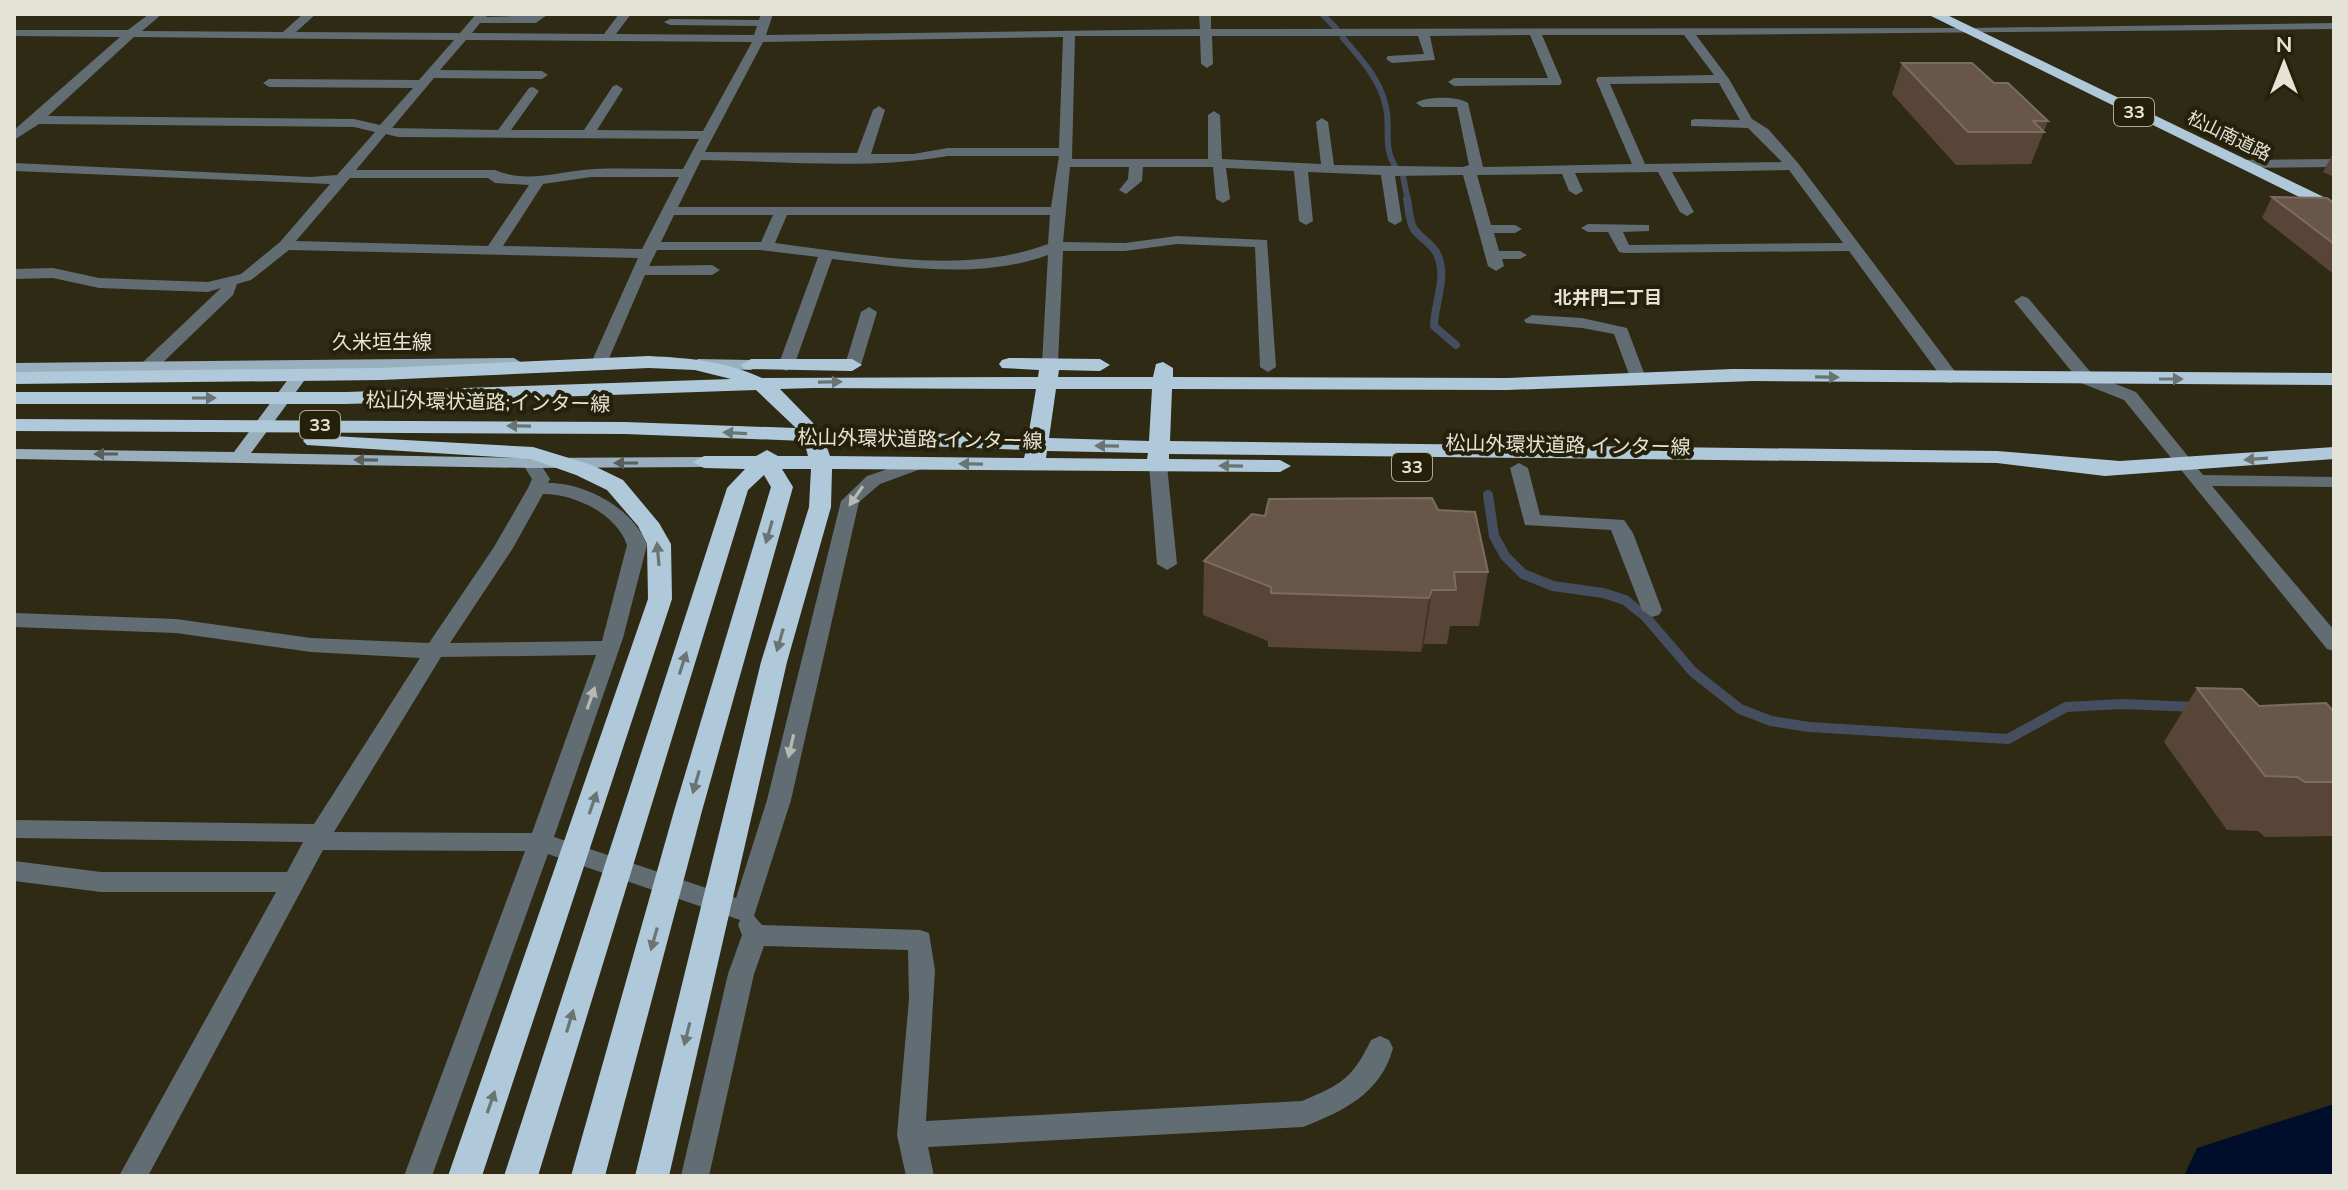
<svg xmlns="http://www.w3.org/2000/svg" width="2348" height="1190" viewBox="0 0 2348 1190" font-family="Mulish,'Noto Sans JP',sans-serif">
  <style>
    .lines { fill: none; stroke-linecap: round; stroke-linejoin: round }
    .stream-far2 { stroke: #454e5f; stroke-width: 6 }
    .stream-far1 { stroke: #454e5f; stroke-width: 8 }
    .stream { stroke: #454e5f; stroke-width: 10 }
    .river { fill: #000e2c; fill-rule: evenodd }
    .minor { fill: #626c73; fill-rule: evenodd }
    .major { fill: #9aafbd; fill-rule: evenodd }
    .highway { fill: #b0c9da; fill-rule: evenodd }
    .wall { fill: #594538 }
    .shaded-wall { fill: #413322 }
    .building { fill: #685649; stroke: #7b6c5f; stroke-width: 2 }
    .oneway { fill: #6a7472 }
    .oneway2 { fill: #59605b }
    .oneway3 { fill: #b7b9b3 }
    .labels { text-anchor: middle; stroke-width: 8; stroke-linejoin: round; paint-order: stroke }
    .shield { fill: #24200a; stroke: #aba899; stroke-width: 2 }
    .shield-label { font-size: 18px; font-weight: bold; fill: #e5e3d6 }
    .far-street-label { font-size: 18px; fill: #e5e3d6; stroke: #24200a }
    .far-neighbourhood-label { font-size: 18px; font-weight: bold; fill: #e5e3d6; stroke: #24200a }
    .street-label { font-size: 20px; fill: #e5e3d6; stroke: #24200a }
  </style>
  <rect width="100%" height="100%" fill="#2e2a14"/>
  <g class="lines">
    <!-- stream-far2 -->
    <g class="stream-far2">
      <path d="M1322 14 1336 28"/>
      <path d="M1343 38C1361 59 1380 79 1386 107 1391 132 1382 144 1396 168"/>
      <path d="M1403 176 1408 201"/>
    </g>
    <!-- stream-far1 -->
    <path class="stream-far1" d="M1407 199C1409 208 1409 222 1414 229 1420 238 1431 243 1436 252 1449 275 1434 303 1434 326L1456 345"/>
    <!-- stream -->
    <path class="stream" d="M1488 495 1494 536 1505 556 1523 574 1553 586 1603 593 1625 600 1645 616 1693 672 1740 709 1771 721 1809 727 2008 739 2066 707 2122 704 2196 707"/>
    <!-- river -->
    <path class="river" d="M2334 1104V1176H2184L2197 1148Z"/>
    <!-- minor -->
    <g class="minor">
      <path d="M149 14H162L142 31 283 32 303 14H316L296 32 460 33 476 14H488L486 17 547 15 536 23H480L472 33 604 34 619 14H631L616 34 754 35 757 26 670 25 664 22 670 19 759 20 761 14H773L766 35 1200 29 1199 14H1211V29L1968 28 2334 23V29L1696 35 1729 79 1752 119 1768 129 1798 163 1957 374 1959 378 1951 383 1945 382 1849 251 1624 253 1619 252 1608 232H1588L1581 228 1588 224 1649 225V231L1623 232 1629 245 1843 243 1789 170 1672 172 1694 212 1687 216 1680 212 1658 172 1575 173 1583 191 1576 195 1569 191 1562 174 1477 175 1491 225H1515L1522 229 1515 233H1494L1499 251H1520L1527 255 1520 259H1502L1504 266 1496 271 1488 266 1463 175 1395 176 1402 221 1395 225 1388 221 1381 175 1308 172 1313 221 1306 225 1299 221 1294 171 1226 168 1230 199 1223 203 1216 199 1213 167H1143L1142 181 1126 194 1119 190 1128 179 1129 167H1070L1063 242 1125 243 1177 236 1267 240 1276 367 1268 372 1260 367 1255 247 1177 244 1125 251H1063L1058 364 1050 369 1042 364 1048 255C980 280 902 267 832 259L794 366 786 371 778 366 818 257 760 250H657L649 266 712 265 720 270 712 275H645L607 363 599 368 591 363 638 258 289 250 251 280 237 284 233 295 155 370H143L141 366 143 362 221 288 208 292 99 288 53 278 14 279V269L53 268 99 278 208 282 241 274 280 242 330 184 14 171V163L310 177 337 175 375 132 354 127 39 124 14 140V130L120 37 14 36V30H128ZM1530 35 1548 78H1454L1448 82 1454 86 1560 85 1562 82 1542 35H1684L1714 75 1598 77 1596 80 1632 164 1483 167 1468 103C1458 96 1426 96 1416 103L1422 107H1457L1469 165 1463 167 1334 165 1328 122 1322 118 1316 122 1321 164 1222 159 1220 115 1214 111 1208 115V159H1072L1075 36H1200L1201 64 1207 68 1213 64 1212 36H1418L1424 54 1388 56 1386 59 1392 63 1435 60 1430 36ZM134 37 454 40 419 80 269 79 263 83 269 87 413 88 380 125 354 119 48 116ZM1063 37 1059 148H948L913 154H871L885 110 879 106 873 110 857 153 705 152 763 42ZM466 40 752 42 703 131 597 130 623 89 617 85 613 86 584 130H511L539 91 533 87 529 88 498 130 392 128 434 78 542 79 548 75 542 71 440 70ZM1719 83 1740 120 1696 119 1691 120V126L1748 128 1782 162 1645 164 1610 84ZM386 134 398 137 699 139 683 169C653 169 623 168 594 169 558 171 528 184 495 170H356ZM948 156H1059L1051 207H678L701 160C783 161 868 170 948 156ZM591 177H679L642 249 503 246 543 184ZM350 178H488L495 183 529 185 488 246 296 241ZM674 215H773L761 242H661ZM787 215H1050L1048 244C963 276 863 254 775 243Z"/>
      <path d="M2334 159V167L2242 168 2235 164 2242 160Z"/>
      <path d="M2022 296 2028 298 2093 375 2136 392 2203 475 2334 477V487L2212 486 2334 630V651L2327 649 2124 400 2081 383 2014 301Z"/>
      <path d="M869 307 877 312 861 365 853 370 847 369 845 365 861 312Z"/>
      <path d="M1532 315 1582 318 1627 328 1644 373 1642 377H1630L1614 334 1582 328 1526 323 1524 320Z"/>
      <path d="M923 457 932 462 929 466 880 484 859 502 791 800 754 916 762 925 920 930 929 933 935 970 926 1121 1302 1101C1342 1084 1352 1079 1371 1040L1380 1036 1389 1040 1393 1048C1381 1093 1344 1111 1303 1127L928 1147 934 1176H906L897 1135 909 999 908 950 764 946 754 974 709 1176H681L728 974 742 935 738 925 740 920 548 854 432 1176H404L525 851 323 850 148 1176H119L276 892H101L14 881V861L101 872H287L303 842 14 838V820L314 824 420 658 311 652 176 633 14 627V613L176 619 311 638 429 643 494 547 528 488 532 479 522 463 525 459H537L550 479 548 483C586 483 633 508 647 545L623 638 554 837 736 898 767 800 841 501 867 476ZM543 494C574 494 616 513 627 545L602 641 450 643 513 548ZM596 655 532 833 334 832 441 657Z"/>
      <path d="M1158 460 1167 465 1177 564 1167 570 1157 564 1149 465Z"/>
      <path d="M1519 463 1528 468 1540 515 1624 520 1633 533 1662 610 1659 615 1652 617 1642 610 1611 530 1525 525 1510 468Z"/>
    </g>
    <!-- major -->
    <g class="major">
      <path d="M514 358 522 363 520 367 312 370 251 453 531 458 704 457 713 462 704 467 531 468 14 459V449L234 452 295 370 14 373V363Z"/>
      <path d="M698 359 751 360 759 365 751 370 692 368 690 364Z"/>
    </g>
    <!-- highway -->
    <g class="highway">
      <path d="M1927 14H1945L2334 202V214Z"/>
      <path d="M649 356C689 358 725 361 762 378L1038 377 1039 370 1002 368 999 364 1002 360 1009 358 1100 359 1110 365 1100 371 1059 370 1058 377H1153L1156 364 1163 362 1173 368V377L1507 378 1733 369 2334 373V385L1753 381 1507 390 1172 389 1170 441 1997 451 2120 461 2334 447V459L2105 476 1997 463 1169 454V459L1280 460 1291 466 1280 472 832 469 831 507 787 662 669 1176H635L761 662 809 507 811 469H782L793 487 702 811 605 1176H571L674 811 771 487 764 475 748 490 538 1176H504L727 488 745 469 704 468 693 462 704 456H756L767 450 778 456H808L804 441 625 434 14 431V419L625 422 796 428 756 390 346 404H14V392H346L731 379 695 370 649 368 381 380 14 384V372L381 368ZM780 389 814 388 1036 389 1028 437 819 429ZM1056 389H1152L1149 441 1049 438ZM825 442 1026 450 1024 458 830 456ZM1047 451 1148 453 1147 459 1046 458Z"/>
      <path d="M751 359H852L862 365 852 371 744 369 741 365Z"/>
      <path d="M314 435 533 447 592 465 623 480 659 523 671 544 672 599 482 1176H448L648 599 647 544 638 526 607 490 576 475 531 459 307 445 303 441 307 437Z"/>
    </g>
  </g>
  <!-- wall -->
  <g class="wall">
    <path d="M1902 63 1994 83 2048 121 2031 164 1956 165 1892 94Z"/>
    <path d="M2334 152V177L2323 172Z"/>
    <path d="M2272 197 2334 203V272H2331L2262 218Z"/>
    <path d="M1438 510 1488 572 1479 626H1450L1447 644H1424L1421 652 1268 647V641L1203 615 1204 561 1265 516Z"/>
    <path d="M2197 688 2259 706 2334 712V836L2265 837 2258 831 2227 830 2164 742Z"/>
  </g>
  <!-- shaded-wall -->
  <path class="shaded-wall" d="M1432 590 1424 644 1421 652 1429 598Z"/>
  <!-- building -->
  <g class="building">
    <path d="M1902 63H1972L1994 83H2008L2048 121H2033L2044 132H1968Z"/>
    <path d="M2272 197 2327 198 2334 203V244Z"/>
    <path d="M1432 498 1438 510 1475 512 1488 572H1454L1456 590H1432L1429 598 1271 593V587L1204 561 1252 514 1265 516 1269 499Z"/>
    <path d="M2197 688 2242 689 2259 706 2326 703 2334 712V782H2305L2297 777 2265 776Z"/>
  </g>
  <!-- one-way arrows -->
  <defs><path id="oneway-solid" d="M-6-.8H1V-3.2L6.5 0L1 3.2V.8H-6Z" transform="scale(2)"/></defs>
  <g class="oneway">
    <use href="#oneway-solid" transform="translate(1827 377) rotate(1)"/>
    <use href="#oneway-solid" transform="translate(2171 379)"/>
    <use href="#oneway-solid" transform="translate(830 382) rotate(-1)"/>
    <use href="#oneway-solid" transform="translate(204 398)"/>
    <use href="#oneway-solid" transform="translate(519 426) rotate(-179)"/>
    <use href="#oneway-solid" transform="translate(735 433) rotate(-177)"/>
    <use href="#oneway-solid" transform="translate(1107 446) rotate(-179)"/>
    <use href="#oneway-solid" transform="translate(2256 459) rotate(176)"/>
    <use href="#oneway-solid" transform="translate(971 464) rotate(-179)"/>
    <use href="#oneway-solid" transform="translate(1231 466) rotate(-179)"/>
    <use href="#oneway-solid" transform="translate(769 532) rotate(106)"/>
    <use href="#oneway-solid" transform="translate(658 554) rotate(-95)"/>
    <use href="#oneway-solid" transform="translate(780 640) rotate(106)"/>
    <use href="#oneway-solid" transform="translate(683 663) rotate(-72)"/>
    <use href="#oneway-solid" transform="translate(696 782) rotate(106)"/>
    <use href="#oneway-solid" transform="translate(593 803) rotate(-71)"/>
    <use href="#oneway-solid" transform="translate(654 939) rotate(106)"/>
    <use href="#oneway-solid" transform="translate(570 1021) rotate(-73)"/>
    <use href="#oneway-solid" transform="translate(687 1034) rotate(104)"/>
    <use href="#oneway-solid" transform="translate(491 1102) rotate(-71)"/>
  </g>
  <g class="oneway2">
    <use href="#oneway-solid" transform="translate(106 454) rotate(-180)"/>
    <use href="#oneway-solid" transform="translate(366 460) rotate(-179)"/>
    <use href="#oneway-solid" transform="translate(626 463) rotate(-180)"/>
  </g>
  <g class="oneway3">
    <use href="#oneway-solid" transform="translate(856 496) rotate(125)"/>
    <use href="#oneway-solid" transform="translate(591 698) rotate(-71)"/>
    <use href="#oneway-solid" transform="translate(791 746) rotate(103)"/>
  </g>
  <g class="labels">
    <!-- shield labels -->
    <g class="shield">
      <rect x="2114" y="98" width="40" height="28" rx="6"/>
      <rect x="300" y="411" width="40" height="28" rx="6"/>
      <rect x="1392" y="453" width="40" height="28" rx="6"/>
    </g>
    <g class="shield-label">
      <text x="2134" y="118">33</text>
      <text x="320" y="431">33</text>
      <text x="1412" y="473">33</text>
    </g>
    <!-- far-street labels -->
    <g class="far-street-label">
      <text transform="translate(2229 136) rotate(26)" y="6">松山南道路</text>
    </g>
    <!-- far-neighbourhood labels -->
    <g class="far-neighbourhood-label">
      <text x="1608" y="304">北井門二丁目</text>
    </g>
    <!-- street labels -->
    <g class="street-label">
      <text x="382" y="349">久米垣生線</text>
      <text transform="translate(488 402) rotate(1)" y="7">松山外環状道路;インター線</text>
      <text transform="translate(920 439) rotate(1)" y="7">松山外環状道路 インター線</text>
      <text transform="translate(1568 445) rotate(1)" y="7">松山外環状道路 インター線</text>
    </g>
  </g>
  <!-- border -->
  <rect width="2348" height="1190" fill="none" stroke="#e5e3d6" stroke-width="32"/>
  <!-- north arrow -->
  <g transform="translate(2284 64)" stroke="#24200a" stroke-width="6" paint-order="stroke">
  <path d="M0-6L14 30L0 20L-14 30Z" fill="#e5e3d6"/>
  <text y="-12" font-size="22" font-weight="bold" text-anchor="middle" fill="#e5e3d6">N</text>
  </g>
</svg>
